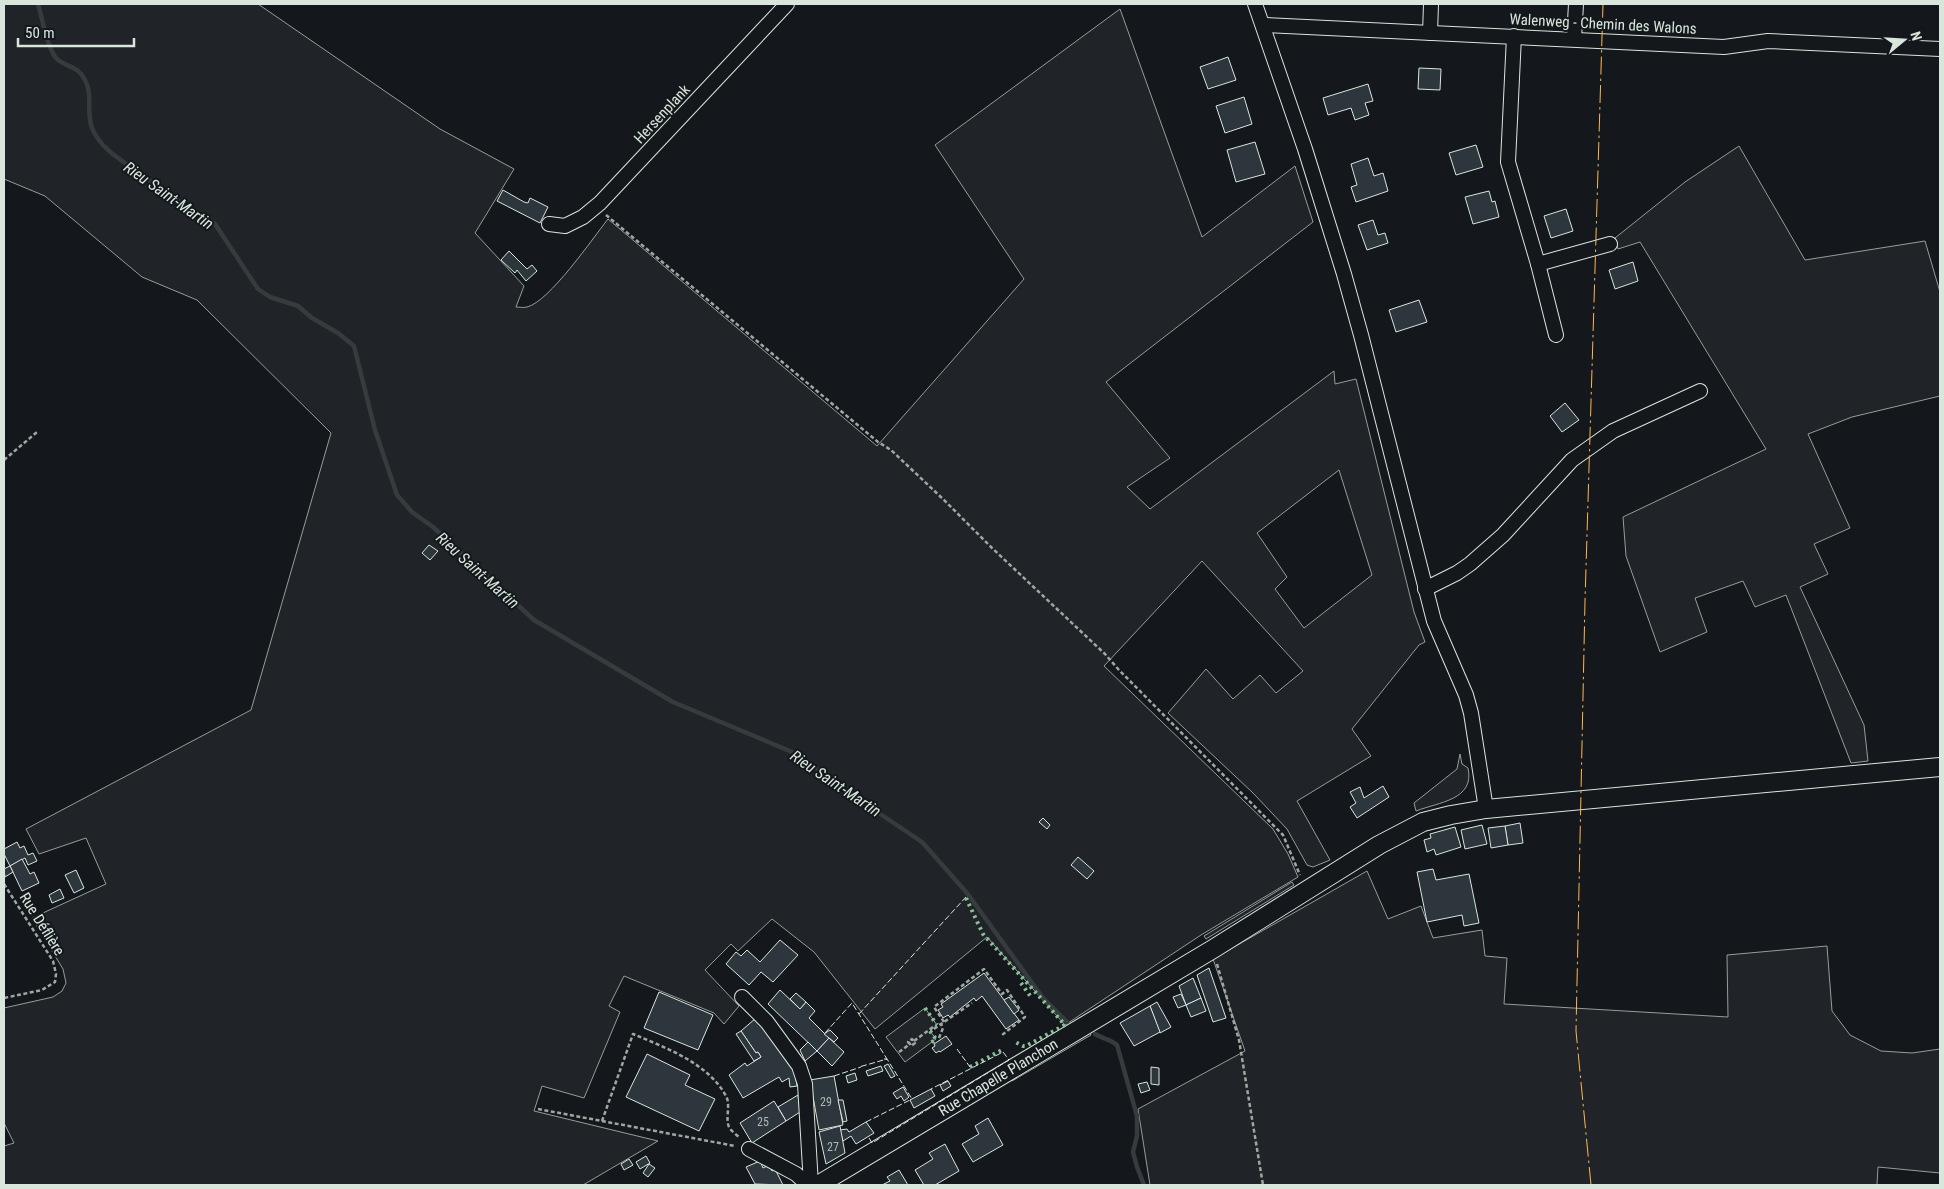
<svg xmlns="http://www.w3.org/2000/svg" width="1944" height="1189" viewBox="0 0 1944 1189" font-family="'Roboto Condensed',sans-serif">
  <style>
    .green { fill: #202428; stroke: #939e99; fill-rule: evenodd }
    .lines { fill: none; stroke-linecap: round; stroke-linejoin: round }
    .stream { stroke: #363b3e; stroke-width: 4.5 }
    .building { fill: #2c363c; stroke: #d8e6dc }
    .minor-casing { stroke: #d8e6dc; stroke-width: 16 }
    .tertiary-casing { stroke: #d8e6dc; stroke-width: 20 }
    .path { stroke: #9da8a2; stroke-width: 2.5; stroke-dasharray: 4 2.5; stroke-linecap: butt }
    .minor { stroke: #14181c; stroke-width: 14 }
    .tertiary { stroke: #14181c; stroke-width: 18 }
    .hedge { stroke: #8ac095; stroke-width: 4; stroke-dasharray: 2.5 4; stroke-linecap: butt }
    .fence { stroke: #d8e6dc; stroke-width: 1; stroke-dasharray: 6 2.5; stroke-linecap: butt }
    .power { stroke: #ffb74d; stroke-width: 1; stroke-dasharray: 18 4 2.5 4; stroke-linecap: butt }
    .labels { text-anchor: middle; stroke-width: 4; stroke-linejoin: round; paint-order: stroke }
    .number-label { font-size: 12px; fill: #adbab4 }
    .street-label { font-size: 15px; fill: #d8e6dc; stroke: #14181c }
    .water-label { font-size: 16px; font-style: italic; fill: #d8e6dc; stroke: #14181c }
  </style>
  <rect width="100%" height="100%" fill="#14181c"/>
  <!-- green -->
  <g class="green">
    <path d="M4 4H258L440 129 514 169 475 233 524 286 516 307C519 307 524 308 527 307 549 302 593 238 608 219L877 446 1024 279 935 145 1120 9 1202 237 1295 166 1313 222 1106 382 1170 458 1127 487 1150 509 1334 371 1335 384 1356 379 1414 612 1425 642 1419 645 1352 729 1371 756 1297 801 1330 860 1313 867 1307 865 1287 829 1253 793 1168 713 1206 669 1233 699 1260 675 1276 693 1303 671 1202 561 1104 666 1273 829 1288 854 1298 877 1201 935 1065 1025 987 937 875 1029 814 952 772 919 738 951 731 944 705 970 739 1006 724 1024 714 1013 624 976 609 1006 620 1012 584 1098 542 1086 534 1111 658 1141 583 1185H4V1146L14 1143 4 1123V1008L53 997 62 991 66 983 63 969 32 918 106 884 86 838 39 854 26 829 251 710 331 433 197 300 142 277 45 196 4 179ZM1339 470 1372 575 1304 628 1275 589 1287 577 1257 533Z"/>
    <path d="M1739 146 1805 260 1925 241 1940 292V396L1852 417 1808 434 1850 528 1814 544 1828 574 1800 587 1864 725 1868 761 1851 763 1786 595 1755 607 1743 581 1695 598 1707 632 1660 652 1626 556 1623 517 1766 449 1640 242 1618 249 1615 238 1685 182Z"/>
    <path d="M1460 754 1462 764 1468 768C1475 800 1439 802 1416 811L1414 803 1457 769Z"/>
    <path d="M1367 871 1388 919 1421 906 1433 938 1482 930 1485 956 1507 958 1504 1004 1728 1017 1727 955 1827 946 1832 1011 1850 1035 1881 1051 1912 1053 1940 1049V1173L1878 1167 1877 1185H1150L1138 1109 1245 1051 1213 959Z"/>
    <path d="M1292 882 1294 885 1206 939 1204 936Z"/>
    <path d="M925 1008 937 1025 930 1031 936 1039 905 1062 886 1037Z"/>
    <path d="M1090 1033 1091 1035 1012 1081 1011 1080Z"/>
  </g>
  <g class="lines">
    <!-- stream -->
    <g class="stream">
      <path d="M38 4C42 17 48 52 58 60 69 68 78 66 85 80 93 94 86 112 92 128 101 150 123 161 141 174 157 185 172 196 187 207 197 213 207 217 215 224L258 289 270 297 298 306 312 318 338 333 354 346 375 430 397 495 412 512 433 527 534 620 673 702 797 754 852 795 922 842 967 893 1043 998 1067 1022"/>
      <path d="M1095 1034C1103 1039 1110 1039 1117 1045L1137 1116V1136L1133 1152 1137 1167 1144 1185"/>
    </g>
  </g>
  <!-- building -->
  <g class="building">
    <path d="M1228 57 1236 80 1208 89 1200 67Z"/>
    <path d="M1419 68 1441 69 1440 90 1418 89Z"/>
    <path d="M1368 84 1373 101 1365 103 1369 115 1355 120 1351 108 1328 115 1323 98Z"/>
    <path d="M1244 97 1252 124 1225 133 1216 106Z"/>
    <path d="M1255 142 1265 174 1236 182 1227 150Z"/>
    <path d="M1476 145 1483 167 1456 175 1449 153Z"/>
    <path d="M1368 158 1374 176 1383 173 1388 191 1356 202 1351 187 1357 185 1351 164Z"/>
    <path d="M503 190 524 202 528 203 530 198 548 207 540 223 497 201Z"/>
    <path d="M1489 191 1492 202 1495 201 1499 217 1473 224 1465 197Z"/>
    <path d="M1566 209 1573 231 1551 238 1544 216Z"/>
    <path d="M1373 220 1378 235 1385 233 1388 243 1367 250 1358 225Z"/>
    <path d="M509 251 527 269 532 265 537 271 526 281 517 270 515 273 501 260Z"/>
    <path d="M1633 262 1638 281 1615 289 1609 270Z"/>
    <path d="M1419 300 1427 322 1396 332 1389 310Z"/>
    <path d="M1565 403 1579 420 1562 432 1550 416Z"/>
    <path d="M429 545 438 551 430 560 422 553Z"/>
    <path d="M1383 786 1389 797 1357 818 1350 807 1356 803 1350 792 1360 787 1364 798Z"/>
    <path d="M1043 818 1050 825 1047 829 1039 822Z"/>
    <path d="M1520 823 1523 843 1508 845 1505 826Z"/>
    <path d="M1482 825 1487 844 1465 849 1461 830Z"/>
    <path d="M1505 826 1508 845 1491 848 1488 828Z"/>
    <path d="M1455 827 1461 847 1436 855 1434 849 1427 852 1424 840 1431 838 1430 834Z"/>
    <path d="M17 842 20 848 24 846 28 855 33 853 37 861 28 865 25 858 10 866 4 854V849Z"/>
    <path d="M1078 857 1094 871 1087 879 1071 865Z"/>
    <path d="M22 859 30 874 34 872 39 883 22 891 10 866Z"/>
    <path d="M10 866 13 872 5 877 4 869Z"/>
    <path d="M1433 869 1436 880 1469 874 1479 923 1464 926 1462 915 1427 922 1417 872Z"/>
    <path d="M76 870 84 888 74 893 65 875Z"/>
    <path d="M60 889 64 898 52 903 49 895Z"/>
    <path d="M780 940 798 955 773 982 761 972 749 985 726 964 736 952 741 956 747 950 760 962Z"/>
    <path d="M1209 968 1226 1018 1213 1022 1197 975Z"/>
    <path d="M984 973 1019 1020 1006 1029 982 996 976 1001 974 998 950 1017 948 1015 943 1018 938 1010 943 1007 941 1004Z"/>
    <path d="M1193 978 1201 998 1186 1005 1179 986Z"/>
    <path d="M780 990 800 1009 806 1002 815 1011 809 1018 829 1038 817 1051 768 1004Z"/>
    <path d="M659 992 713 1015 698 1050 644 1028Z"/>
    <path d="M796 993 806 1002 800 1009 790 999Z"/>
    <path d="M1181 994 1186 1005 1201 998 1206 1011 1191 1017 1186 1005 1178 1008 1173 997Z"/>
    <path d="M1009 997 1019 1010 1014 1014 1004 1000Z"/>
    <path d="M1157 1002 1171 1027 1160 1033 1150 1006Z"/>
    <path d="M1150 1006 1160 1032 1134 1046 1120 1023Z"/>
    <path d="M756 1018 795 1073 797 1086 790 1087 789 1078 782 1082 779 1077 743 1098 729 1075 745 1063 747 1066 761 1057 758 1052 756 1053 741 1031Z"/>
    <path d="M830 1030 838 1038 834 1042 824 1034Z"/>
    <path d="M741 1031 756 1053 758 1052 761 1057 754 1061 736 1034Z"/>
    <path d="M946 1036 952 1044 940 1052 939 1051 936 1053 932 1048 935 1046 934 1044Z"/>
    <path d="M829 1038 844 1052 832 1066 817 1051Z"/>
    <path d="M808 1042 817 1051 805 1061 800 1050Z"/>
    <path d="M647 1054 690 1075 685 1085 715 1099 699 1131 626 1097Z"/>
    <path d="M888 1064 895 1076 891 1078 884 1066Z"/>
    <path d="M881 1066 883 1071 868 1076 866 1071Z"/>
    <path d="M1151 1067 1159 1068V1085L1151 1084Z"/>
    <path d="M855 1073 857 1080 848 1083 846 1076Z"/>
    <path d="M834 1076 843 1125 819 1130 810 1080Z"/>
    <path d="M948 1081 951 1086 943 1091 940 1085Z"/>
    <path d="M1147 1082 1150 1090 1141 1093 1138 1084Z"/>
    <path d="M903 1087 909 1097 904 1101 901 1096 897 1099 893 1093Z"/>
    <path d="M931 1089 935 1096 914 1108 910 1100Z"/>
    <path d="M798 1095 800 1112 786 1121 778 1107Z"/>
    <path d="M838 1100H843L847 1121 843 1122Z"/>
    <path d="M774 1101 786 1121 752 1143 740 1123Z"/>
    <path d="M988 1118 1003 1145 973 1162 962 1144 979 1134 975 1126Z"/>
    <path d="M866 1122 874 1133 856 1144 851 1136 843 1141 840 1130 847 1129 849 1132Z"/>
    <path d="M840 1126 845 1153 826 1164 819 1132Z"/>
    <path d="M945 1144 959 1171 935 1185H924L915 1170 933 1159 929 1153Z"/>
    <path d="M646 1156 650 1163 640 1169 636 1162Z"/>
    <path d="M629 1159 633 1165 624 1170 621 1164Z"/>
    <path d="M760 1161 763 1168 769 1165 772 1171 775 1169 783 1185 755 1184 746 1167Z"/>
    <path d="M649 1164 655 1168 648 1177 643 1173Z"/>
    <path d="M899 1170 908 1185H882L890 1181 887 1177Z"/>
  </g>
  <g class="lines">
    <defs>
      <g id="minor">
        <path d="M1255 4 1305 149 1344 274 1361 335 1434 621 1466 695 1471 713 1486 809"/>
        <path d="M1264 25 1724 47 1768 41 1940 49"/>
        <path d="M1430 33 1431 4"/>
        <path d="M1514 36 1508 162 1538 264 1556 335"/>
        <path d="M1574 39 1576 4"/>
        <path d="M549 224 565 226 583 217 600 203 787 4"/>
        <path d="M1538 264 1610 244"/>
        <path d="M1425 589 1457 573 1470 564 1503 535 1572 460 1613 431 1700 391"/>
        <path d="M742 997 767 1022 799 1066 805 1084 811 1185"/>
        <path d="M749 1149 796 1174 808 1185"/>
      </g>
      <g id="tertiary">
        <path id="s1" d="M818 1185 1213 949 1379 845 1423 822 1451 815 1486 809 1940 767"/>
      </g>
    </defs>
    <!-- minor casing -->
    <use href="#minor" class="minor-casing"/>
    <!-- tertiary casing -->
    <use href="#tertiary" class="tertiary-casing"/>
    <!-- path -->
    <g class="path">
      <path d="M606 215 878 442 891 450 943 499 992 548 1105 654 1119 670 1283 835 1300 875"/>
      <path d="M4 460 37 432"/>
      <path d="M4 884 53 961 56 974 55 982 42 990 4 998"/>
      <path d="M1217 964 1239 1040 1263 1185"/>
      <path d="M944 1022 934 1007 984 969 1002 994 1007 990 1025 1017 1002 1035"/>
      <path d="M939 1038 943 1028 941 1024 972 1003"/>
      <path d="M914 1041 933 1027 934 1029 941 1024"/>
      <path d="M899 1052 910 1044 908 1042 912 1039 915 1043 911 1046 910 1044"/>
      <path d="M538 1109 735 1146"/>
      <path d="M602 1121 633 1034C666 1048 708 1063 726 1096 731 1105 725 1118 729 1127 731 1131 737 1135 740 1138"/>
    </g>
    <!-- minor -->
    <use href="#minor" class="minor"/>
    <!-- tertiary -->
    <use href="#tertiary" class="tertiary"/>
    <!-- hedge -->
    <g class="hedge">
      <path d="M966 898 983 934 1065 1025 1026 1046H1023L1015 1042"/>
      <path d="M1021 983 1031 997"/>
      <path d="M925 1008 937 1025"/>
      <path d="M930 1031 936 1039 931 1043"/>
      <path d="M970 1067 1002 1050"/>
    </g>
    <!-- fence -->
    <g class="fence">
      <path d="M859 1014 966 897"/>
      <path d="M825 1033 852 1003 887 1059 859 1067"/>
      <path d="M957 1049 970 1067"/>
      <path d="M884 1059H887L912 1099"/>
      <path d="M834 1076 861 1067"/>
      <path d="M866 1122 910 1100"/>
      <path d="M869 1138 872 1143 1009 1060 1003 1052 931 1089"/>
    </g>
    <!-- power -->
    <path class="power" d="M1591 1185 1576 1031 1585 601 1603 4"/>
  </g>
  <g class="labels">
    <!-- number labels -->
    <g class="number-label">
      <text x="826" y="1106">29</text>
      <text x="763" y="1126">25</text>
      <text x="833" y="1151">27</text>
    </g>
    <!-- street labels -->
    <g class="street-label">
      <text transform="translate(1603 24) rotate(3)" y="5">Walenweg - Chemin des Walons</text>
      <text transform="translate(662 114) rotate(-47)" y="5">Hersenplank</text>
      <text transform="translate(42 924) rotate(58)" y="5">Rue Déflière</text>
      <text dy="5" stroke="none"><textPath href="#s1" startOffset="210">Rue Chapelle Planchon</textPath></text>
    </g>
    <!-- water labels -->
    <g class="water-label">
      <text transform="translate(169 195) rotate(35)" y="6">Rieu Saint-Martin</text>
      <text transform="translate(478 570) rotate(42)" y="6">Rieu Saint-Martin</text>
      <text transform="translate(836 783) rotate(34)" y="6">Rieu Saint-Martin</text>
    </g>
  </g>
  <!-- border -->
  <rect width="1944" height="1189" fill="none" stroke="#d8e6dc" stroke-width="10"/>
  <!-- north arrow -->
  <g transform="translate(1904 40) rotate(72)" stroke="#14181c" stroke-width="4" paint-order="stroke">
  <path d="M0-4L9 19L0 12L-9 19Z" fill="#d8e6dc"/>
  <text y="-8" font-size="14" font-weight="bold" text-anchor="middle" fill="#d8e6dc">N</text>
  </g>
  <!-- scale -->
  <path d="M18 38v8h116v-8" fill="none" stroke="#d8e6dc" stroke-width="2.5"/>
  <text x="25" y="38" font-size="15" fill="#d8e6dc" stroke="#14181c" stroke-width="4" paint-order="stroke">50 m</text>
</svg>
